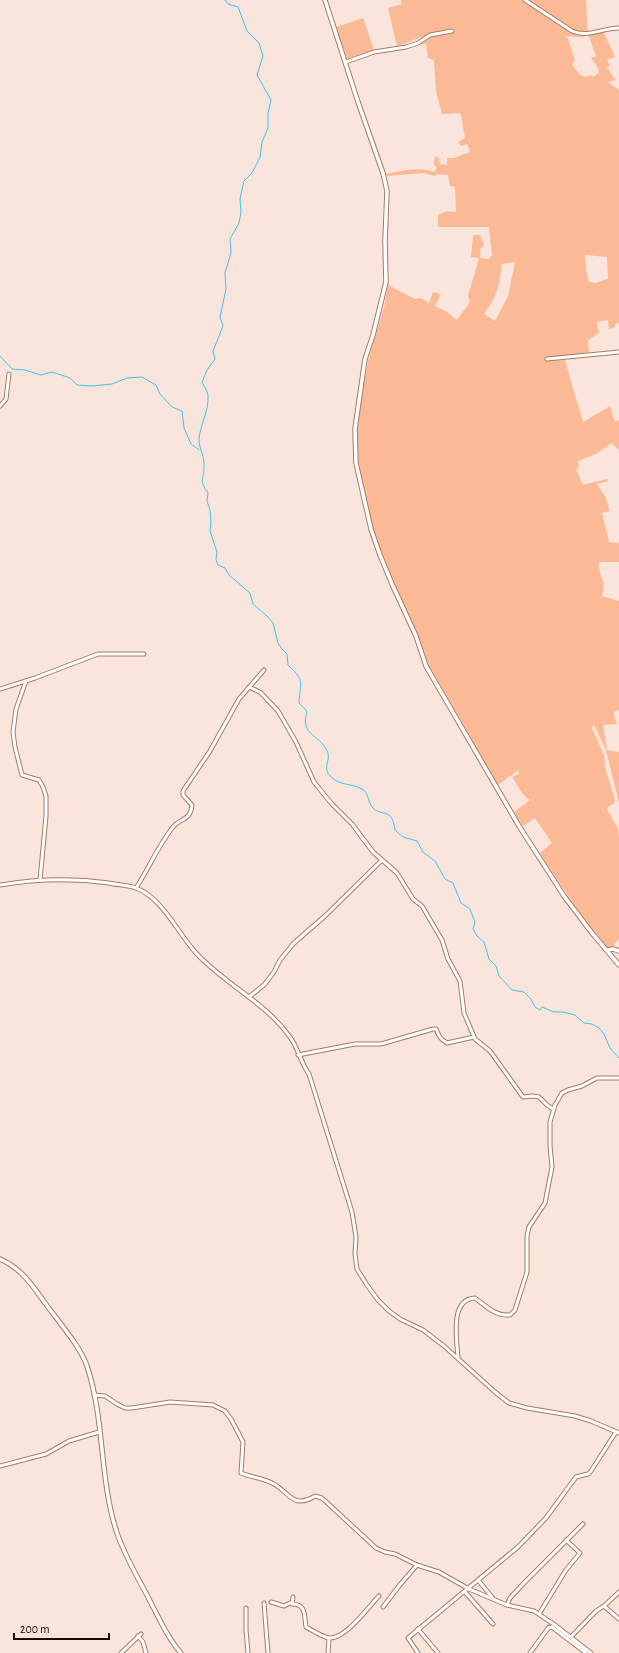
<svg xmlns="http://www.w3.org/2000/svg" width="619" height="1653" viewBox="0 0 619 1653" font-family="'Alegreya Sans',sans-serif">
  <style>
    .green { fill: #fbba95; fill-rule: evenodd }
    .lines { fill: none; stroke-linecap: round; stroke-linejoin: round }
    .stream { stroke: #44c0f4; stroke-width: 1 }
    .minor-casing { stroke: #a77b62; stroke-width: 5 }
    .tertiary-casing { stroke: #a77b62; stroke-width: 5.5 }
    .minor { stroke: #fff; stroke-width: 3 }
    .tertiary { stroke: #fff; stroke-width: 3.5 }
  </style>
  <rect width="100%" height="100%" fill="#f9e5db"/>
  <!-- green -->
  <g class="green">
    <path d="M401 0H586L588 34H596L603 31 615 57 607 60 610 66 607 68 616 80 608 82 619 90V323L615 324V327L609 329 608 320 597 322 599 333 588 340 589 352 563 357 546 358V361L565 360 583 422 610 406 615 422 619 420V450L612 443 596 454 578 461 579 466 576 469 583 485 607 479 608 481 597 484 605 496 610 511 602 513 609 542 619 543V562H599L600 573 604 583 602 596 619 601V710L613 712 617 724 603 725 607 750 619 752V803L606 750 594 725 592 728 604 755 606 771 615 800 614 804 609 806 607 809 618 829 619 838V939L615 943 614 947H607C582 917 561 886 540 853L552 843 535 818 523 826 514 812 530 800C520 793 519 787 512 777L519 774 518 770 498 785 422 653 386 568 372 528 359 477 356 440 360 404 369 357 384 307 388 285 415 299 421 298 429 303 433 292 441 294 435 306 447 312 457 320 470 302 468 296 479 258 471 257 473 235H480L484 245 480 250 481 258 489 259 492 255 489 227H438V215L447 211 456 212 455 187 450 186 448 175 437 174 434 176 424 173 386 176 385 174C400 171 420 166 434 172L437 168C433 165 433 161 436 156L439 159 440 165 444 164 447 166V158H454L470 152 467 144 461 146 458 142 465 138 461 115 459 113 442 114 436 91 434 60 428 58 426 44H419L432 37 455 32 454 28C434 31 416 40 397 46L388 8 402 4ZM588 34 596 56 591 58 598 68 599 73 593 77 591 75 586 77 580 75 572 65 575 60 567 36 583 37ZM585 255 607 257 608 279 595 283 589 282 586 268ZM515 262 508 296 495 321 484 314C498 295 499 286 502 264Z"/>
    <path d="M363 18 374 50 347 59 336 27Z"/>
  </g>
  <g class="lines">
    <!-- stream -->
    <g class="stream">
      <path d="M225 0 228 4 238 7 247 31 259 43 263 56 257 75 271 100 268 113V128L262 142 260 157 252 173 244 181 240 199 241 212 239 223 230 239 231 253 225 273 226 289 220 317 223 326 213 351 215 359 207 370 202 382C204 386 208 392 208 396 209 411 200 425 199 439 199 449 205 457 204 467 204 481 198 479 208 493L207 501 210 510 211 522 210 531 217 552 216 559 218 565 225 568 229 575 250 593 253 604 267 616 273 623 278 643 282 649 287 654 288 665C306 682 300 681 299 703L307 711C300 737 319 733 327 751 332 760 321 767 331 777 341 786 351 783 362 789 368 792 368 801 372 807 382 818 392 806 395 830L403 837 417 841 423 852 435 861 445 879 453 883 461 903 470 909 475 922 473 929 477 936 484 942 489 959 496 966 499 976 512 990 524 992 531 999 535 1007 540 1010 542 1007 554 1012H563L575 1015 584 1023 592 1024 599 1028 604 1034 610 1048 619 1058"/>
      <path d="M0 356 12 369 25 370 41 375 52 372 70 378 77 385 92 386 112 384 127 378 142 377 156 385 160 394 172 407 182 411 184 428 191 444 199 450"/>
    </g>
    <defs>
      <g id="minor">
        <path d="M525 0 572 31C588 38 602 28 619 28"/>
        <path d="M346 62 374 52 406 47 418 43 430 35 452 31"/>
        <path d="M547 359 619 352"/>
        <path d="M0 406 6 399 9 374"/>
        <path d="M26 681 16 709 13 732 15 747 22 775 39 780 43 787 46 796V816L40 880"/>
        <path d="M249 687 260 692 278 711 296 742 314 782 331 803 352 824 373 852 397 873 413 899 422 906 442 940 448 959 460 981 464 1013 475 1039 490 1051 523 1097 533 1096 539 1097 547 1105 553 1109"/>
        <path d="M0 689 35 678 98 654H144"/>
        <path d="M0 885C36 879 72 878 109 883 117 885 127 885 136 888 163 898 178 934 197 954 225 984 266 1003 290 1037 298 1048 301 1063 309 1074L352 1212 356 1237 355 1254 357 1269 367 1285 378 1300 389 1311 400 1319 423 1330 444 1346 495 1392 509 1403 527 1408 575 1416 591 1421 619 1433"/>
        <path d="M136 888C149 868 158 846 173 827 181 817 190 822 192 805L183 795V791L210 751 239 699 264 670"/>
        <path d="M249 997 264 985 274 972 280 960 294 943 325 916 381 861"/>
        <path d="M298 1055 355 1044H381L433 1029H436C439 1036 440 1039 447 1043L474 1037"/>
        <path d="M458 1358C457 1341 449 1299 475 1298 487 1307 495 1316 510 1315L515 1310 527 1272V1236L529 1227 545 1203 552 1167 550 1146V1122L555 1105 562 1093 568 1090 582 1086 597 1078H619"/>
        <path d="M94 1395 105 1396 117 1404 125 1408H132L170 1402 213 1405 225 1411 231 1419 243 1442 241 1473C251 1477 262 1478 272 1483 289 1491 292 1510 315 1496L322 1498 376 1548 385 1552 395 1554 417 1565 439 1572 469 1589 507 1605 534 1611 555 1625 591 1653"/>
        <path d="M0 1466 46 1454 69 1441 99 1432"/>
        <path d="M478 1580 492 1597"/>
        <path d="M465 1592 493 1624"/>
        <path d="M293 1597 292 1604C307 1604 304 1617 306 1627 312 1630 322 1637 329 1638 346 1639 368 1607 379 1596"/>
        <path d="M271 1602 284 1606 292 1602"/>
        <path d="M264 1603 268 1653"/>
        <path d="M507 1605 510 1598 524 1583 583 1524"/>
        <path d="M604 1606 619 1619"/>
        <path d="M383 1607 399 1586 417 1565"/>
        <path d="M246 1608V1630L248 1653"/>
        <path d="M539 1614 566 1570 580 1553 566 1540"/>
        <path d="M549 1628 552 1627 586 1653"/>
        <path d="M418 1629 438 1653"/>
        <path d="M138 1636 143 1642 146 1653"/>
        <path d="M571 1637 596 1611 604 1606 619 1592"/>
        <path d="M121 1653 141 1634"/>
        <path d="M328 1653 329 1638"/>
        <path d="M418 1653 408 1638 518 1547 546 1518 576 1477 588 1474 591 1471 616 1432"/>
        <path d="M530 1653 549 1627"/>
      </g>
      <g id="tertiary">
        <path d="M325 0 358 102 383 173 387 191 385 241 386 282 373 335 365 359 355 429 356 463 371 529 380 555 392 584 416 636 426 666 519 826 564 896 592 933 619 965"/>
        <path d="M607 950 613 949 619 951"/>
        <path d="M0 1259C20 1267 33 1286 45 1303 58 1321 80 1346 87 1366 105 1420 99 1479 117 1533 125 1557 139 1579 150 1601 159 1618 168 1639 181 1653"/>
      </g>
    </defs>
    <!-- minor casing -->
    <use href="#minor" class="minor-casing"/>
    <!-- tertiary casing -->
    <use href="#tertiary" class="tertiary-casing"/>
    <!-- minor -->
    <use href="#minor" class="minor"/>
    <!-- tertiary -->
    <use href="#tertiary" class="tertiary"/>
  </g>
  <!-- scale -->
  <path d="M14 1633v6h95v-6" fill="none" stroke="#190a03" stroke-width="2"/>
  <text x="20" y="1633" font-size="12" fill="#190a03" stroke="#f9e5db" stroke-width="3" paint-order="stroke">200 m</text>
</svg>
